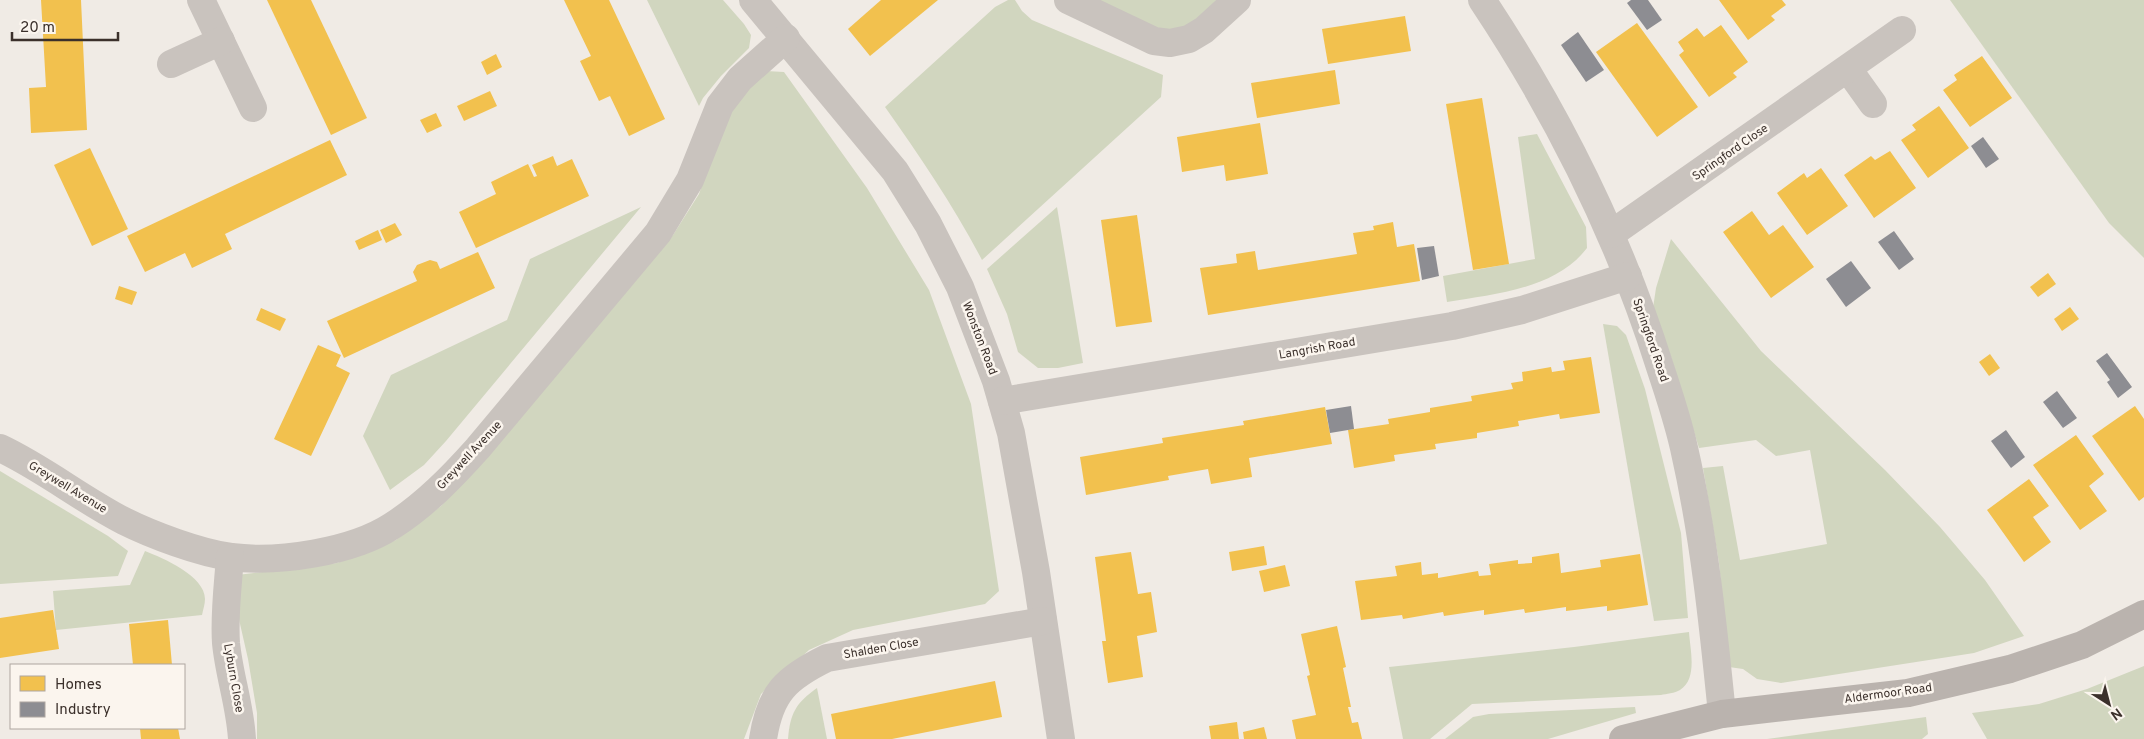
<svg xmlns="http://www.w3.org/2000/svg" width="2144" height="739" viewBox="0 0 2144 739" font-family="Overpass,sans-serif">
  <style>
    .green { fill: #d1d6bf }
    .homes { fill: #f2c14e }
    .industry { fill: #8d8d92 }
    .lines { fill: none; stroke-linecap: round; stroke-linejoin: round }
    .street { stroke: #c9c3be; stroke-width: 28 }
    .secondary { stroke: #bab3ae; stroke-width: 28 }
    .labels { text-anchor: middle; stroke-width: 5; stroke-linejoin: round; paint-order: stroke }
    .street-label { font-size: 12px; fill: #3b302b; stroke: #fbf5ee }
  </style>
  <rect width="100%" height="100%" fill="#f0ebe5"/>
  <!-- green -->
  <g class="green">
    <path d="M647 0H723L744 24 751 35 749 48 721 76 703 98 699 106Z"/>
    <path d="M1008 0H1015L1022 11 1032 20 1163 75 1161 97 982 260C953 205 921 158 885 107L995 7Z"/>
    <path d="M1096 0H1222C1211 8 1196 23 1184 28 1159 39 1118 11 1096 0Z"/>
    <path d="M1950 0H2144V258L2109 223Z"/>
    <path d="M766 71 784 72 867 188 929 290 971 404 999 591 985 604 853 630 809 650 761 694 744 739H257V713L248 659 233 593 237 575 337 563 396 540 441 506 673 235 699 194 719 135 736 99Z"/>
    <path d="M1537 134 1586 227 1587 248C1556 289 1495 294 1447 302L1443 276 1535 259 1518 137Z"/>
    <path d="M641 207 446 441 424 465 390 490 363 436 391 375 507 320 530 259Z"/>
    <path d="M1057 207 1083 363 1058 368H1038L1018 352 1007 314 987 269Z"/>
    <path d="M1671 239 1761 351 1885 470 1940 527 1985 580 2024 636 1974 653 1781 683 1757 679 1743 669 1729 667 1719 563 1703 468 1723 466 1740 560 1827 544 1810 450 1776 456 1756 440 1699 448 1671 357 1653 308 1656 288Z"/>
    <path d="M1603 324 1617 326 1626 335 1645 389 1681 533 1688 618 1654 621Z"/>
    <path d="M0 471 108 536 128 551 118 576 0 584Z"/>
    <path d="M145 551C163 558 205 576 205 599 205 604 203 610 202 615L56 630 53 591 130 585Z"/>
    <path d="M1689 632C1690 649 1698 679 1680 690 1675 693 1666 694 1661 695L1472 704 1430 739H1403L1389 667 1574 647Z"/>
    <path d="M2144 666V739H1987L1972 713 2039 704 2087 689Z"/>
    <path d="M817 688 827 739H788C790 713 796 703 817 688Z"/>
    <path d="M1635 707 1636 713 1548 739H1445L1473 717 1489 714Z"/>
    <path d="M1926 717 1928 734 1922 739H1767Z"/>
  </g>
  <!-- homes -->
  <g class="homes">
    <path d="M41 0H81L87 130 31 133 29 88 46 87Z"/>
    <path d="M267 0H311L367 118 331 135Z"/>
    <path d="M564 0H609L665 119 629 136 610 96 599 101 580 61 591 56Z"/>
    <path d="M881 0H938L870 56 848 29Z"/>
    <path d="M1719 0H1782L1786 5 1771 16 1775 20 1748 40Z"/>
    <path d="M1405 16 1411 51 1328 64 1322 29Z"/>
    <path d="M1637 23 1698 107 1657 137 1596 52Z"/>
    <path d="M1721 25 1748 62 1733 73 1737 77 1709 97 1679 55 1684 51 1678 42 1697 28 1704 37Z"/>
    <path d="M496 54 502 67 487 75 481 62Z"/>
    <path d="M1982 56 2012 98 1970 127 1943 90 1957 80 1954 75Z"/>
    <path d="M1335 70 1340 104 1257 118 1251 83Z"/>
    <path d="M490 91 497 106 464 121 457 106Z"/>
    <path d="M1482 98 1509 264 1473 270 1446 104Z"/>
    <path d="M1939 106 1969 148 1928 178 1901 140 1916 130 1912 125Z"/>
    <path d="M436 113 442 126 427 133 420 120Z"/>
    <path d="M1260 123 1268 174 1226 181 1224 165 1182 172 1177 137Z"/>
    <path d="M330 140 347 175 225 234 232 249 192 268 185 253 145 272 127 236Z"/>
    <path d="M90 148 128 229 92 246 54 165Z"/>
    <path d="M1890 151 1916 188 1874 218 1844 175 1871 156 1875 160Z"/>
    <path d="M553 156 557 166 572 159 589 196 476 248 459 212 496 194 491 182 528 164 534 177 537 176 532 165Z"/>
    <path d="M1821 168 1848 206 1807 235 1777 193 1804 173 1807 178Z"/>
    <path d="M1752 211 1769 235 1783 225 1814 267 1771 298 1723 232Z"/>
    <path d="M1137 215 1152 322 1116 327 1101 220Z"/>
    <path d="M1393 222 1397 247 1414 244 1420 281 1208 315 1200 268 1237 263 1236 254 1255 251 1258 270 1357 254 1353 233 1374 230 1373 226Z"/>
    <path d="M395 223 402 235 386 243 380 230Z"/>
    <path d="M378 230 382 240 359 250 355 241Z"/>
    <path d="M478 252 495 288 344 358 327 321 417 281 413 272 417 265 430 260 437 262 440 269Z"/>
    <path d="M2048 273 2056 284 2038 297 2030 287Z"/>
    <path d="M119 286 137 292 132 305 115 299Z"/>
    <path d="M2070 307 2079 319 2062 331 2054 319Z"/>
    <path d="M261 308 286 319 280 331 256 320Z"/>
    <path d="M318 345 341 355 336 366 350 373 311 456 274 439Z"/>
    <path d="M1990 354 2000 368 1989 376 1979 362Z"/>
    <path d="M1591 357 1600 413 1560 419 1559 414 1518 421 1519 426 1477 433V438L1435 444 1436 449 1394 455 1395 461 1354 468 1348 430 1389 424 1388 419 1430 412V408L1472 401 1471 396 1513 389 1511 383 1523 381 1522 372 1551 367 1552 372 1565 370 1563 361Z"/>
    <path d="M2135 406 2144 419V497L2139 501 2092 436Z"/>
    <path d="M1325 407 1332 444 1249 458 1252 477 1211 484 1208 469 1168 476 1169 480 1086 495 1080 457 1163 443 1162 438 1244 425 1243 421Z"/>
    <path d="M2076 435 2104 474 2089 486 2107 511 2080 530 2033 465Z"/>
    <path d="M2029 479 2049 506 2033 517 2051 542 2024 562 1987 510Z"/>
    <path d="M1264 546 1267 565 1232 571 1229 552Z"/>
    <path d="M1131 552 1138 594 1151 592 1157 632 1137 636 1143 677 1108 683 1102 641H1106L1095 557Z"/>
    <path d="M1559 553 1561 573 1601 567 1600 560 1640 554 1648 605 1607 611V606L1566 611V607L1525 613 1524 609 1484 615V610L1444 616 1443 612 1403 619 1402 615 1361 620 1355 581 1397 576 1395 566 1421 562 1422 575 1438 573V578L1478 571 1479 576 1491 575 1489 564 1518 560V564L1532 563V557Z"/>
    <path d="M1285 565 1290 586 1264 592 1259 571Z"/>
    <path d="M53 610 59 649 0 658V618Z"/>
    <path d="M168 620 172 665H133L129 624Z"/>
    <path d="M1337 626 1346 667 1343 668 1351 707H1348L1352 723 1358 722 1362 739H1296L1292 720 1316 715 1307 676 1310 675 1301 634Z"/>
    <path d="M995 681 1002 717 892 739H836L831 714Z"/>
    <path d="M1237 722 1239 739H1211L1209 726Z"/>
    <path d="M1264 727 1267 739H1244L1243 732Z"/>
    <path d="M140 728H178L180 739H141Z"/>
  </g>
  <!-- industry -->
  <g class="industry">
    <path d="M1631 0H1648L1662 20 1647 30 1627 3Z"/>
    <path d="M1578 32 1604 70 1586 82 1561 45Z"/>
    <path d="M1983 137 1999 159 1986 168 1971 146Z"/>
    <path d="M1894 231 1914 259 1899 270 1878 242Z"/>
    <path d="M1434 246 1439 276 1422 280 1417 248Z"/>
    <path d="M1851 261 1871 288 1846 307 1826 279Z"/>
    <path d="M2107 353 2132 387 2118 398 2107 382 2110 380 2096 361Z"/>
    <path d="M2057 391 2077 418 2063 428 2043 402Z"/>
    <path d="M1351 406 1354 429 1330 433 1326 410Z"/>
    <path d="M2006 430 2025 457 2011 468 1991 441Z"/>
  </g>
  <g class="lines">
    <!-- street -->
    <g class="street">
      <path d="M201 0 253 108"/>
      <path d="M753 0 895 171 928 224 960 287 996 381 1011 433 1036 572 1061 739"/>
      <path d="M1068 0 1154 41 1170 43 1189 39 1204 30 1237 0"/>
      <path d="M1482 0C1558 114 1619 237 1660 367 1669 394 1678 421 1684 448 1704 536 1713 624 1722 714"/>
      <path d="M171 64 221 41"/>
      <path d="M1848 69 1873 104"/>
      <path d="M1611 234 1902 30"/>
      <path d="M1002 401 1452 326 1522 310 1628 276"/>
      <path d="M0 448C43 468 81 499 124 521 152 535 200 553 231 557 278 563 352 552 392 526 425 505 452 477 478 448L658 233 690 180 720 105 740 79 786 38"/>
      <path d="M230 557C228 585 224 614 226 643 229 675 240 705 242 739"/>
      <path d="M763 739C770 693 786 678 827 658L1043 621"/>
    </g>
    <!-- secondary -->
    <path class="secondary" d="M1623 739 1722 714 1908 693 2010 669 2082 645 2144 614"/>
  </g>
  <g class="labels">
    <!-- street labels -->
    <g class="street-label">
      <text transform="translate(1730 152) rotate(-35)" y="4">Springford Close</text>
      <text transform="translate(980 338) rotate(69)" y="4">Wonston Road</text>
      <text transform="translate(1651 340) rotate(71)" y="4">Springford Road</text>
      <text transform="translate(1317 348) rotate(-10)" y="4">Langrish Road</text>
      <text transform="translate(469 455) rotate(-47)" y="4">Greywell Avenue</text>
      <text transform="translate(68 487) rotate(31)" y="4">Greywell Avenue</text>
      <text transform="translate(881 648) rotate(-10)" y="4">Shalden Close</text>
      <text transform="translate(234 678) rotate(80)" y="4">Lyburn Close</text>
      <text transform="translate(1888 693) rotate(-8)" y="4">Aldermoor Road</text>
    </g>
  </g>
  <!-- legend -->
  <rect x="10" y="664" width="175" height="65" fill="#fbf5ee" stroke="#aea6a0"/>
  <rect x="20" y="676" width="25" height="15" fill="#f2c14e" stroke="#aea6a0"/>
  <text x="55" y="689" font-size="15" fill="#3b302b">Homes</text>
  <rect x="20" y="702" width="25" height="15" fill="#8d8d92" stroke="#aea6a0"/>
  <text x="55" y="714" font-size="15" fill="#3b302b">Industry</text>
  <!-- north arrow -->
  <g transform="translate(2109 704) rotate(144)" stroke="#fbf5ee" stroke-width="4" paint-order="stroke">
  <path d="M0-4L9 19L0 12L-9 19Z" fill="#3b302b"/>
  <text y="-8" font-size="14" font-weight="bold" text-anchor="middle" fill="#3b302b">N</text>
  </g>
  <!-- scale -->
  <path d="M12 32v8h106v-8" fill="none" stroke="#3b302b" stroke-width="2.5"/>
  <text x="20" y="32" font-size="15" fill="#3b302b" stroke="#fbf5ee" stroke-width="4" paint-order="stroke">20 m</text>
</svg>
